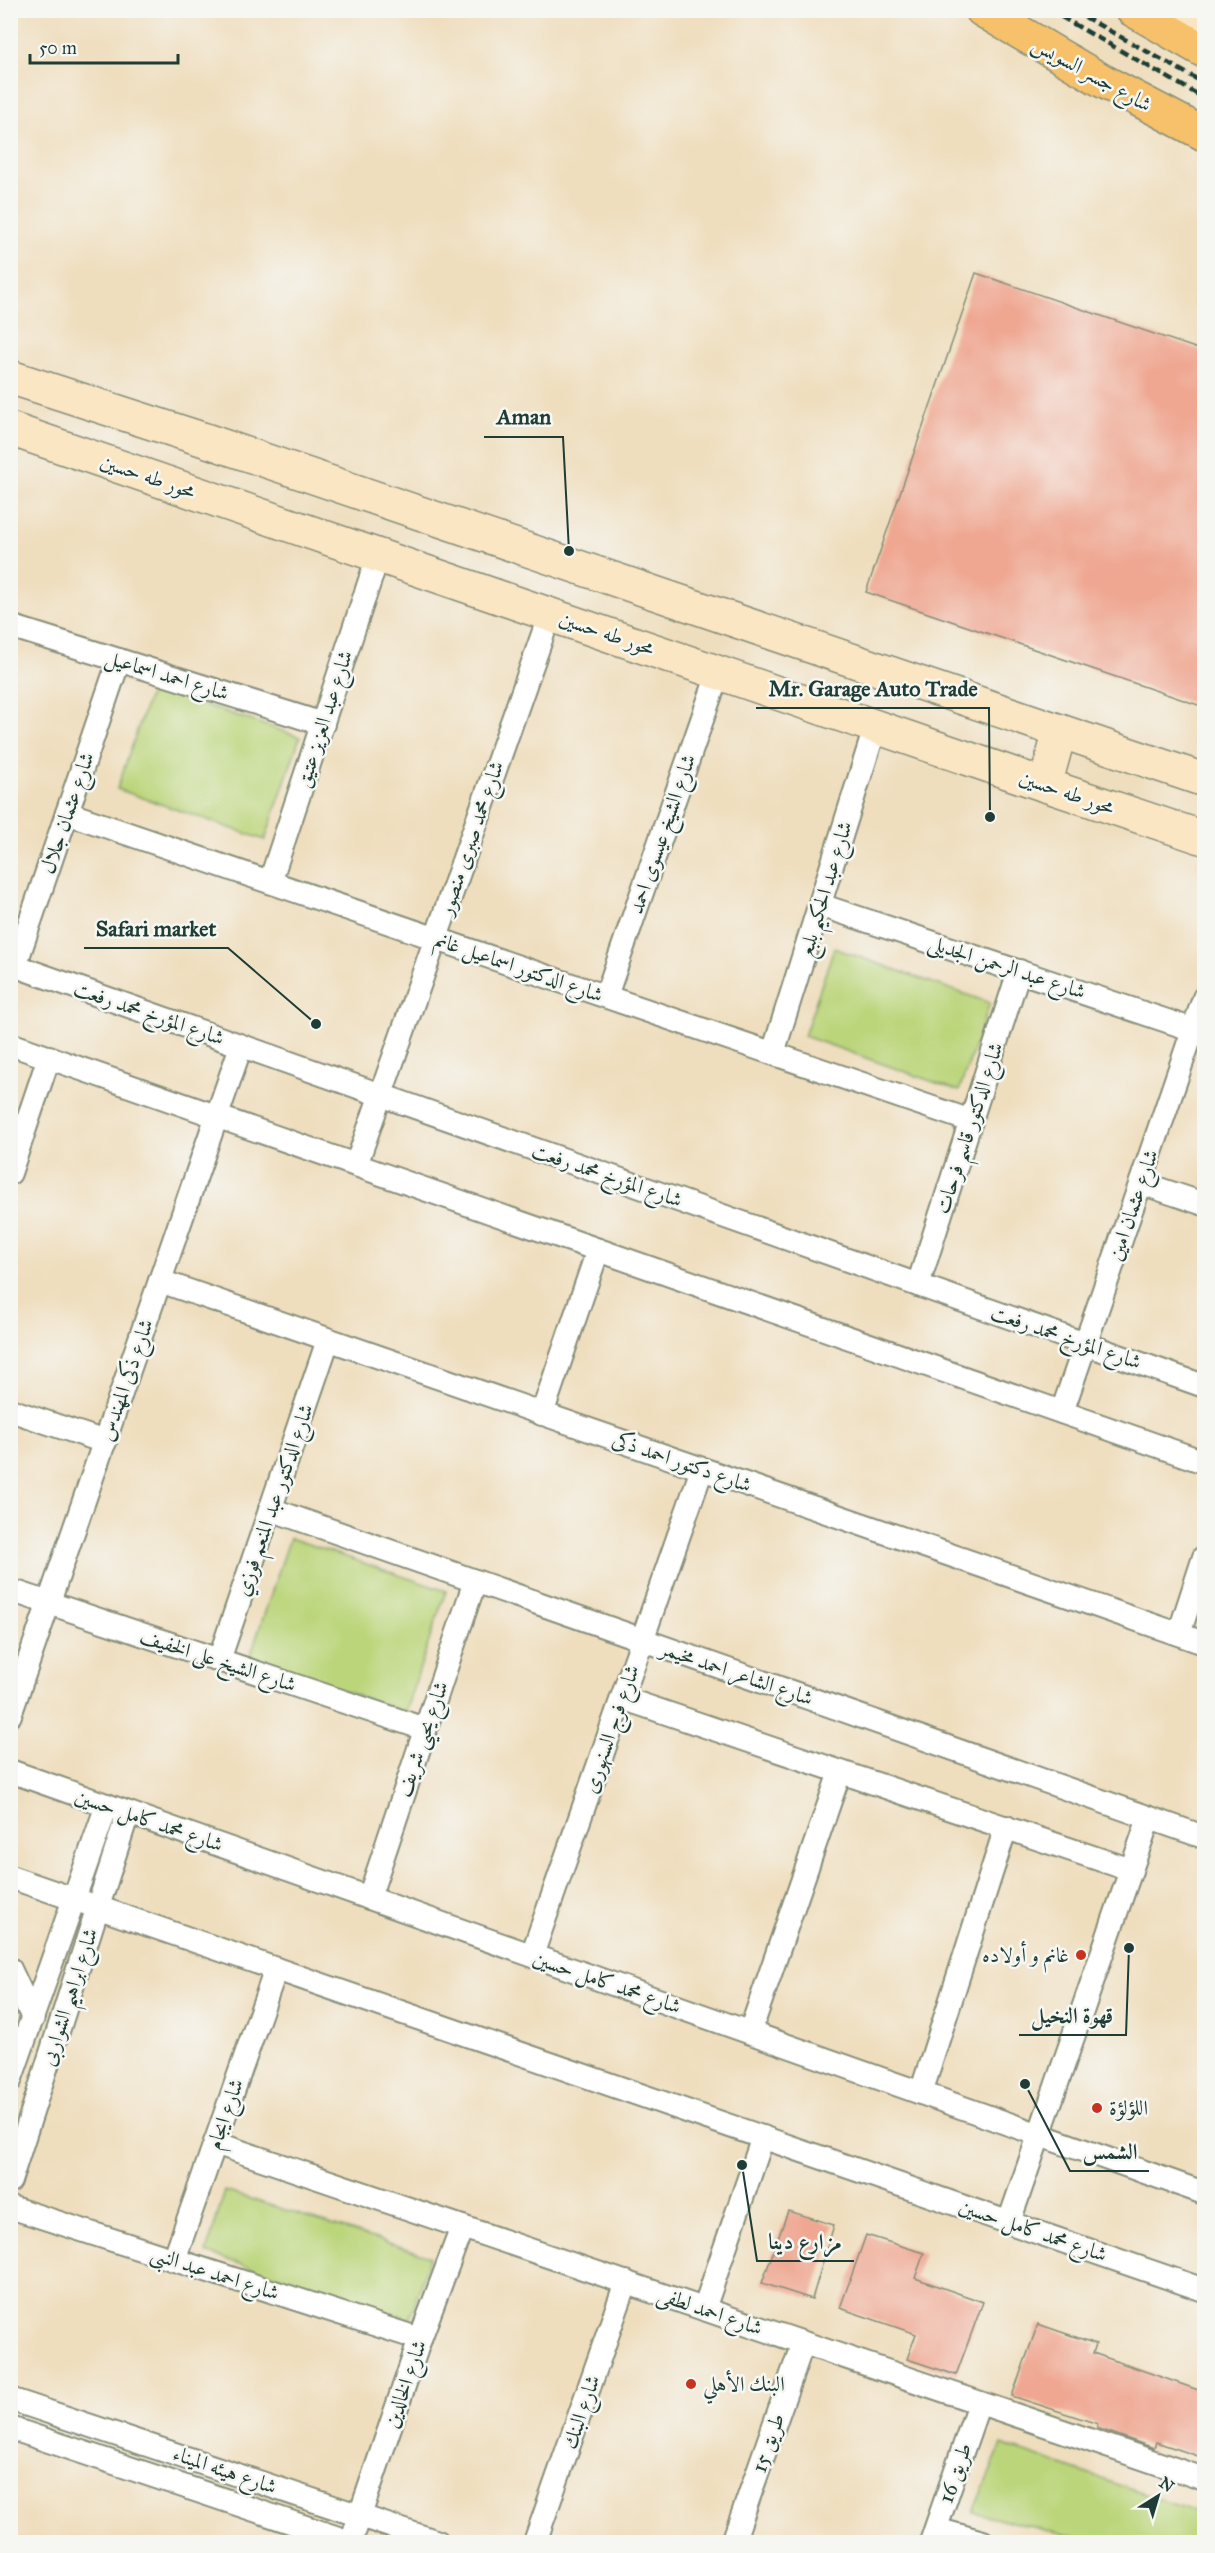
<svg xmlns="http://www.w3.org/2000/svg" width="1215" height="2553" viewBox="0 0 1215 2553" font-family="'IM FELL Great Primer',Amiri,serif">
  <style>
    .green { fill: #bbd57a; stroke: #6d8957; stroke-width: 1.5 }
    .building { fill: #efa792 }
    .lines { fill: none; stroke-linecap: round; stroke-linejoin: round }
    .street-casing { stroke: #878e79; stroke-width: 26 }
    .secondary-casing { stroke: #878e79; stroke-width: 36 }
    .primary-casing { stroke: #878e79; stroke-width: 36 }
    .street { stroke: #fff; stroke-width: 22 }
    .secondary { stroke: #fbe6c4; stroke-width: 33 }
    .primary { stroke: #f6c16b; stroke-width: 33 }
    .rail { stroke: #1f3d34; stroke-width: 4.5; stroke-dasharray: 9 4.5; stroke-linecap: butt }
    .poi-dot { fill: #c8321e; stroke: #f6f6f2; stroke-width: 2 }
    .labels { text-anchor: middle; stroke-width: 5; stroke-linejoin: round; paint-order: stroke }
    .street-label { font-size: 21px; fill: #1f3d34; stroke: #f6f6f2 }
    .poi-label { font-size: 21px; fill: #1f3d34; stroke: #f6f6f2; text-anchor: start }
    .leader { fill: none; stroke: #1f3d34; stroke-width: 2 }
    .callout-dot { fill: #1f3d34; stroke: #f6f6f2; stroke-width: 2 }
    .callout-label { font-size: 22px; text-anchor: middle; font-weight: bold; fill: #1f3d34; stroke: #f6f6f2; stroke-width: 5; stroke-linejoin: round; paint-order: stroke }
  </style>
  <rect width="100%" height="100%" fill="#f6f6f2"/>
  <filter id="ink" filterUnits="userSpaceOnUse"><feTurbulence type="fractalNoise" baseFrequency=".0167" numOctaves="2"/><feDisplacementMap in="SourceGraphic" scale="12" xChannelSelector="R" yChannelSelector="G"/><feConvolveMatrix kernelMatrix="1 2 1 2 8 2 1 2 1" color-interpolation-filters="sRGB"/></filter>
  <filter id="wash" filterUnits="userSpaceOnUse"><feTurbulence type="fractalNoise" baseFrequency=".008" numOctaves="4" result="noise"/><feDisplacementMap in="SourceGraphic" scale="24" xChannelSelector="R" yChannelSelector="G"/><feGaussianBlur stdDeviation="1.35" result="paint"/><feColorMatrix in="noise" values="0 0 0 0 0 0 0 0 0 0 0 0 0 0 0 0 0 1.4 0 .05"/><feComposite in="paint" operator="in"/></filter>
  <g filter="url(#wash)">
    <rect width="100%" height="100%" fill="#efdebe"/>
    <!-- green -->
    <g class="green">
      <path d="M152 687 300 737 265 840 117 789Z"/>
      <path d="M834 948 990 1003 959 1091 804 1036Z"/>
      <path d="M290 1538 446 1591 405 1712 249 1659Z"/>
      <path d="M225 2191 430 2256 410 2319 206 2253Z"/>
      <path d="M1002 2444 1204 2515V2542H1092L973 2512Z"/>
    </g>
    <g id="blocks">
      <!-- building -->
      <g class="building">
        <path d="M976 273 1204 351V707L866 592Z"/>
        <path d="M788 2211 834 2225 812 2299 762 2283Z"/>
        <path d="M866 2235 924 2253 915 2278 983 2302 956 2375 907 2359 916 2334 840 2308Z"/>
        <path d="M1038 2324 1096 2344 1093 2353 1204 2392V2458L1156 2442 1154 2448 1097 2428 1098 2424 1012 2396Z"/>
      </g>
    </g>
  </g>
  <g filter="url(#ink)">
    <use href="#blocks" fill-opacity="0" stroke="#878e79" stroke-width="1.5"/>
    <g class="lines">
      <defs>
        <g id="street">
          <path d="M10 626 323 724"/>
          <path d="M67 813 971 1121"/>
          <path d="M270 882 378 556"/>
          <path d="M820 905 1194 1030"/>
          <path d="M10 964 1204 1386"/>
          <path d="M15 966 119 660"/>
          <path d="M606 996 719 671"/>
          <path d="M10 1044 1204 1462"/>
          <path d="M773 1053 876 725"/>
          <path d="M356 1165 550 614"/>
          <path d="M10 1173 49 1057"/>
          <path d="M1141 1183 1204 1204"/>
          <path d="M160 1281 1204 1643"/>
          <path d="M918 1285 1019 971"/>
          <path d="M10 1410 105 1442"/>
          <path d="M1062 1412 1204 998"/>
          <path d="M542 1414 598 1250"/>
          <path d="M270 1509 1204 1837"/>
          <path d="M10 1590 425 1729"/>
          <path d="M1179 1634 1204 1557"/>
          <path d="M219 1660 328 1340"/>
          <path d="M622 1698 1131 1870"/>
          <path d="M10 1715 241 1046"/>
          <path d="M10 1771 1204 2193"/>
          <path d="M10 1877 1204 2290"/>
          <path d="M369 1898 475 1581"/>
          <path d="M532 1955 702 1469"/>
          <path d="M10 1969 33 2018"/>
          <path d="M750 2032 840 1772"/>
          <path d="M10 2081 107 1805"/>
          <path d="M921 2093 1006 1827"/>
          <path d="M215 2143 1204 2479"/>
          <path d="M10 2181 128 1813"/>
          <path d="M10 2207 420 2339"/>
          <path d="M1009 2222 1149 1818"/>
          <path d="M174 2260 276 1969"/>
          <path d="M704 2309 763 2137"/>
          <path d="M10 2399 438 2542"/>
          <path d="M10 2428 350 2542"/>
          <path d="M936 2529 983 2542"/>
          <path d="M355 2530 420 2339 462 2227"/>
          <path d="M535 2542 626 2282"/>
          <path d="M733 2542 803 2343"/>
          <path d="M931 2542 979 2403"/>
        </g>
        <g id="secondary">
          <path d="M1174 10 1204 25"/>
          <path d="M10 377 208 441 1204 780"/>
          <path d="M10 429 1045 785 1204 838"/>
          <path d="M1045 785 1060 731"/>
        </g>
        <g id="primary">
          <path d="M982 10 1101 80 1204 134"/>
          <path d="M1133 10 1204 51"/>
        </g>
      </defs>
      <!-- street casing -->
      <use href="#street" class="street-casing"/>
      <!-- secondary casing -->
      <use href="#secondary" class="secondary-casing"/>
      <!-- primary casing -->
      <use href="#primary" class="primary-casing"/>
      <!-- street -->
      <use href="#street" class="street"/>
      <!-- secondary -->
      <use href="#secondary" class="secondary"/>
      <!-- primary -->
      <use href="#primary" class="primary"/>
      <!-- rail -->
      <g class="rail">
        <path d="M1049 10 1204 98"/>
        <path d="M1072 10 1204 83"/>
      </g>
    </g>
  </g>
  <!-- markers -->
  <g class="poi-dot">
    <circle cx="1081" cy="1955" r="6"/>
    <circle cx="1097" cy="2108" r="6"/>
    <circle cx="691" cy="2384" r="6"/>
  </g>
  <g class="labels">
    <!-- street labels -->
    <g class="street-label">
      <text transform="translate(1092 74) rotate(29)" y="7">شارع جسر السويس</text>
      <text transform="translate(148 476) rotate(19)" y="7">محور طه حسين</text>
      <text transform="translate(607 633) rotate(19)" y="7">محور طه حسين</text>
      <text transform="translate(167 675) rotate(17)" y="7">شارع احمد اسماعيل</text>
      <text transform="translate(324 719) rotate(-72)" y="7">شارع عبد العزيز عتيق</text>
      <text transform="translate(1067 792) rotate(19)" y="7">محور طه حسين</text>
      <text transform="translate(67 813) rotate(-71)" y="7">شارع عثمان جلال</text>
      <text transform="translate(662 834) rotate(-71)" y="7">شارع الشيخ عيسوى احمد</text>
      <text transform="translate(471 838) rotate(-71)" y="7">شارع محمد صبرى منصور</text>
      <text transform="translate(825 889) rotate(-73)" y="7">شارع عبد الحكيم بلبع</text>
      <text transform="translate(519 967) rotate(19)" y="7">شارع الدكتور اسماعيل غانم</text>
      <text transform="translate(1007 967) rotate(18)" y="7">شارع عبد الرحمن الجديلى</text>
      <text transform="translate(149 1013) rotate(19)" y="7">شارع المؤرخ محمد رفعت</text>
      <text transform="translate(969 1128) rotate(-72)" y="7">شارع الدكتور قاسم فرحات</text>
      <text transform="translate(607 1175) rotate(19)" y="7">شارع المؤرخ محمد رفعت</text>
      <text transform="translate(1133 1205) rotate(-71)" y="7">شارع عثمان امين</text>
      <text transform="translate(1066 1337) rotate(19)" y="7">شارع المؤرخ محمد رفعت</text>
      <text transform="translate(126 1380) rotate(-71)" y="7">شارع ذكى المهندس</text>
      <text transform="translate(682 1462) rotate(19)" y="7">شارع دكتور احمد ذكى</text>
      <text transform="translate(274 1500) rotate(-71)" y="7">شارع الدكتور عبد المنعم فوزي</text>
      <text transform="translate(218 1660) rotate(18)" y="7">شارع الشيخ على الخفيف</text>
      <text transform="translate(737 1673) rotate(19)" y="7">شارع الشاعر احمد مخيمر</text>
      <text transform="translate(611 1729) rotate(-71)" y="7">شارع فرج السنهورى</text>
      <text transform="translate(422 1739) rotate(-71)" y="7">شارع يحيى شريف</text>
      <text transform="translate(149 1820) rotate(19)" y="7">شارع محمد كامل حسين</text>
      <text transform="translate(607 1982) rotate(19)" y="7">شارع محمد كامل حسين</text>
      <text transform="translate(69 1997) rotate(-72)" y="7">شارع ابراهيم الشواربى</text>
      <text transform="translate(225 2114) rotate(-71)" y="7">شارع ايجام</text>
      <text transform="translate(1033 2230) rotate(19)" y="7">شارع محمد كامل حسين</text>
      <text transform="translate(215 2273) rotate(18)" y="7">شارع احمد عبد النبى</text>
      <text transform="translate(710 2311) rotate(19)" y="7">شارع احمد لطفى</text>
      <text transform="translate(405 2384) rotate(-71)" y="7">شارع الخالدين</text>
      <text transform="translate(581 2412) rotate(-71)" y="7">شارع البنك</text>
      <text transform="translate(768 2443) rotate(-71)" y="7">طريق 15</text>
      <text transform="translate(225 2470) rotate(19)" y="7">شارع هيئه الميناء</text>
      <text transform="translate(955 2473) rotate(-71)" y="7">طريق 16</text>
    </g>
    <!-- poi labels -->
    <g class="poi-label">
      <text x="1069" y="1962" text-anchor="end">غانم و أولاده</text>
      <text x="1109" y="2115">اللؤلؤة</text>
      <text x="703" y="2391">البنك الأهلي</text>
    </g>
  </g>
  <!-- callouts -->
  <path class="leader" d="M569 551L563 437H484M990 817L989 708H756M316 1024L228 948H84M1129 1948L1126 2035H1019M1025 2084L1070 2171H1149M742 2165L757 2261H854"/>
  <g class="callout-dot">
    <circle cx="569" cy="551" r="6"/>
    <circle cx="990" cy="817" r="6"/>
    <circle cx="316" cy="1024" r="6"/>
    <circle cx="1129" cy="1948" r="6"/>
    <circle cx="1025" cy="2084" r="6"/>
    <circle cx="742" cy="2165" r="6"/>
  </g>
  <g class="callout-label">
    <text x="524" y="424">Aman</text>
    <text x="873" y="696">Mr. Garage Auto Trade</text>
    <text x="156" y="936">Safari market</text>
    <text x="1072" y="2023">قهوة النخيل</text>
    <text x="1110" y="2159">الشمس</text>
    <text x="805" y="2249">مزارع دينا</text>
  </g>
  <!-- margin -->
  <rect width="1215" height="2553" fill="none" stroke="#f6f6f2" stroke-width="36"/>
  <!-- north arrow -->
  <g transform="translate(1158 2496) rotate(37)" stroke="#f6f6f2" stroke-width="4.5" paint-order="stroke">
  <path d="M0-4.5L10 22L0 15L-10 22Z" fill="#1f3d34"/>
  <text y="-9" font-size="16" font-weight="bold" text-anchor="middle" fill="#1f3d34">N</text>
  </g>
  <!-- scale -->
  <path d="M30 54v9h148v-9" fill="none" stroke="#1f3d34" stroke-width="3"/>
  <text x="39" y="54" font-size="18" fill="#1f3d34" stroke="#f6f6f2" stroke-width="4.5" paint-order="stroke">50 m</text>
</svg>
